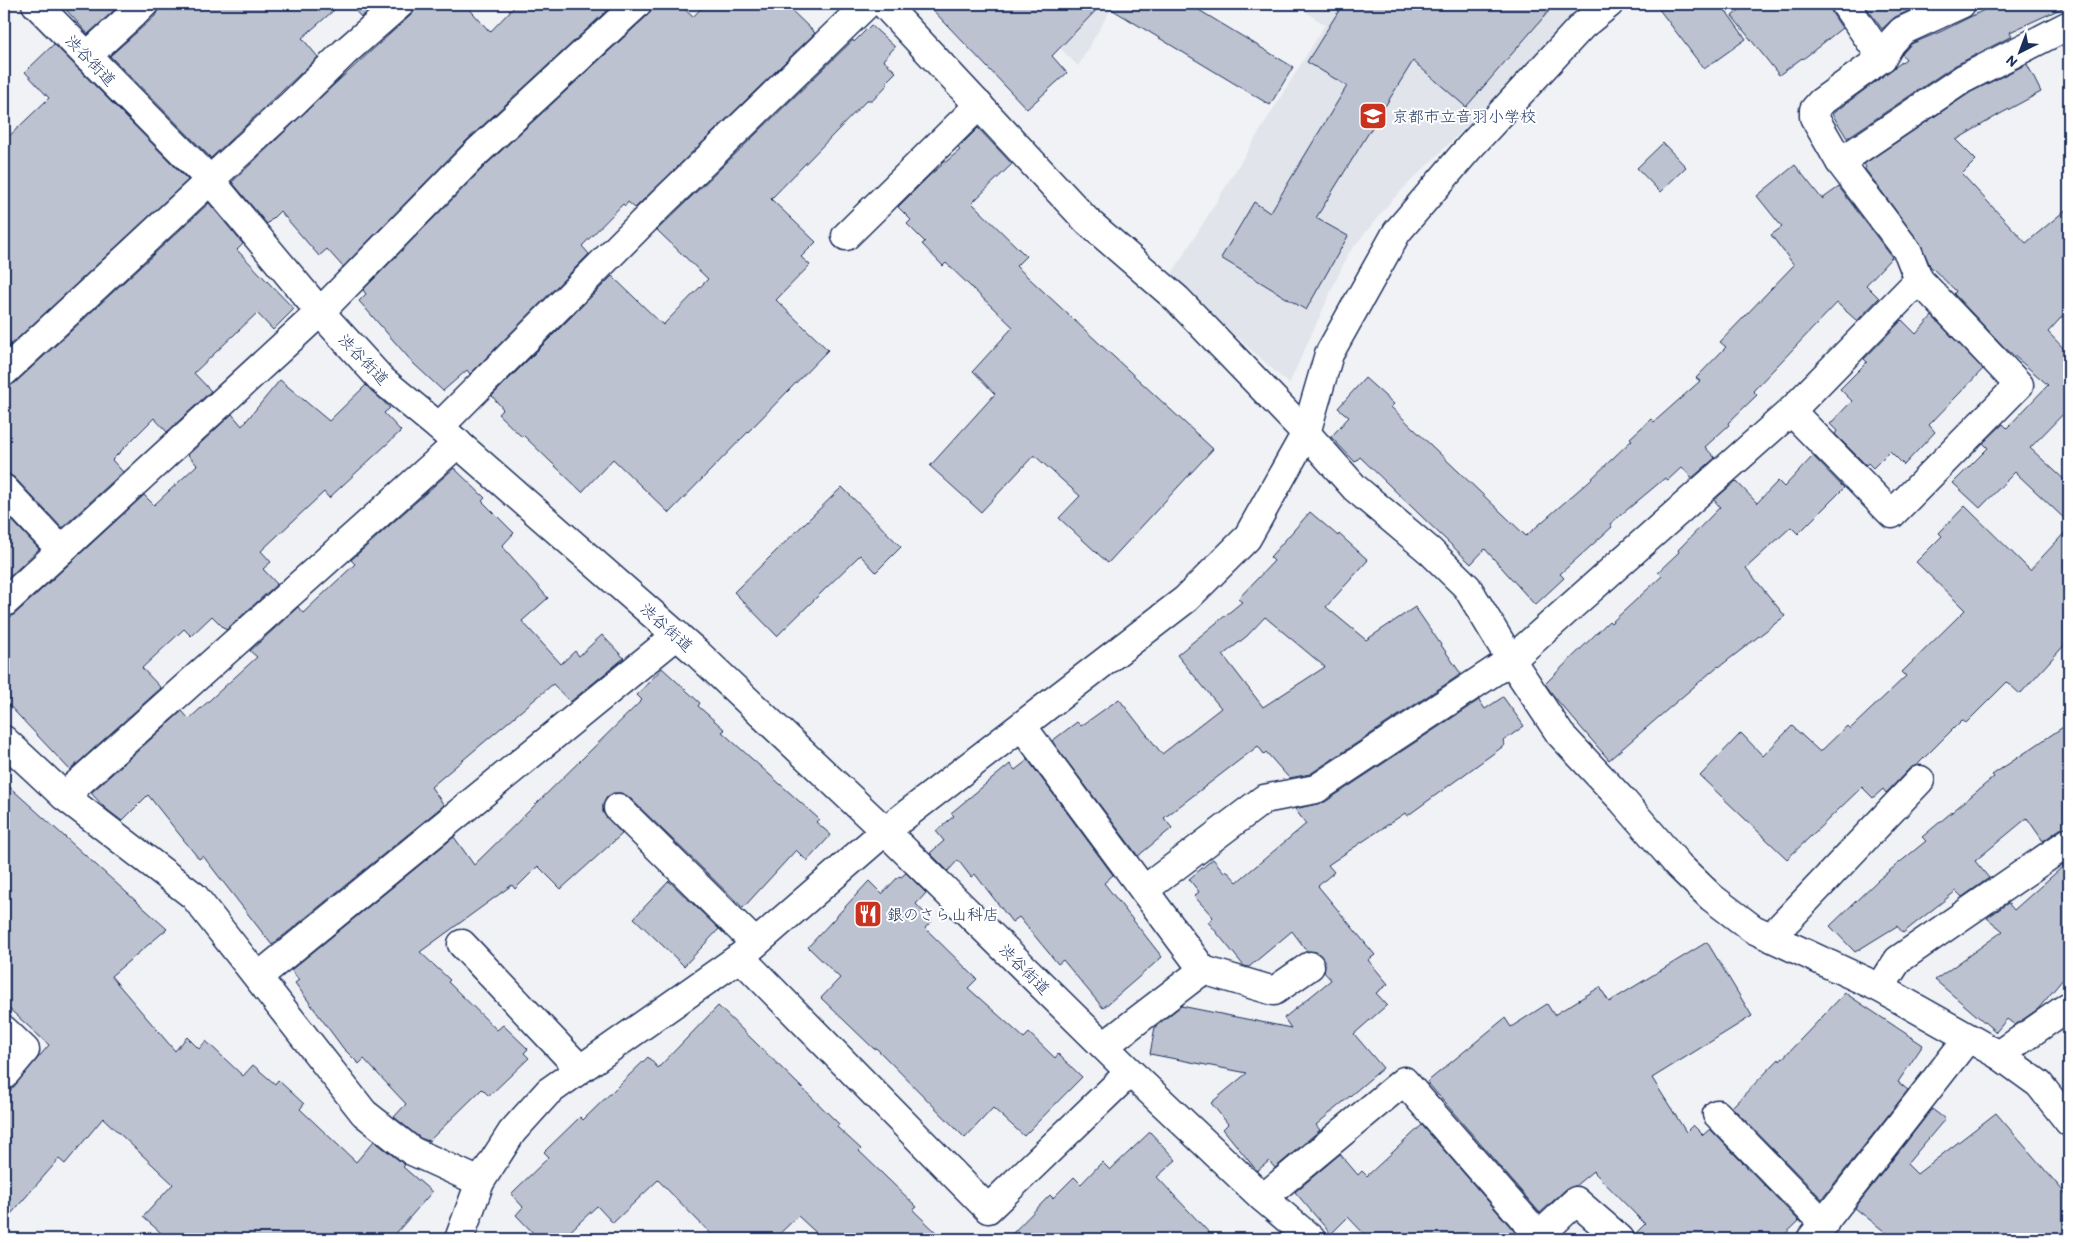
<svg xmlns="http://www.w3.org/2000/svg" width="2073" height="1243" viewBox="0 0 2073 1243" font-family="Itim,'Klee One',sans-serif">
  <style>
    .built { fill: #e1e4ea }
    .building { fill: #bcc2d0; stroke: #1b2f5e; fill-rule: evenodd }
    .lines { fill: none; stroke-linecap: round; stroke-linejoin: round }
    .minor-casing { stroke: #1b2f5e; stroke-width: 31 }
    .minor { stroke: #fff; stroke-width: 28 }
    .labels { text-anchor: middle; stroke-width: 4; stroke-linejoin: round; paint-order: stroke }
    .street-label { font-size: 16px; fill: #1b2f5e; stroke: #fff }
    .poi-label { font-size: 16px; fill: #1b2f5e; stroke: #fff; text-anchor: start }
  </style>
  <rect width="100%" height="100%" fill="#f1f2f5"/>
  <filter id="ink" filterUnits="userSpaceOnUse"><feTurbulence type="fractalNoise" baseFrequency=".02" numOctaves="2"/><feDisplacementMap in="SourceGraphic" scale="10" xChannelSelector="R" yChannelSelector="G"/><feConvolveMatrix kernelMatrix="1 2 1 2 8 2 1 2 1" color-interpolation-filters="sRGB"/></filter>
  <g filter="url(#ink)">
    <!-- built -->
    <g class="built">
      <path d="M1016 4H1114L1078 66Z"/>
      <path d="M1295 4H1594L1562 32 1391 201 1348 254 1289 384 1170 277 1325 25Z"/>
    </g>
    <!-- building -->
    <g class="building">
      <path d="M61 4H121L88 34Z"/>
      <path d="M159 4H341L302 38 318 57 211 158 110 56 155 16 159 9Z"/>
      <path d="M349 4H377L361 17Z"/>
      <path d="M415 4H465L490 32 517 4H614L465 142 343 267 327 249 319 256 280 211 267 224 232 182 339 80 410 16 415 10Z"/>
      <path d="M652 4H679L693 17 705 4H785L815 33 635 208 628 202 625 206 623 204 582 246 589 254 470 374 467 370 443 391 414 364 359 301 366 294 363 290 487 164 648 15 652 9Z"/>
      <path d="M927 4H1102L1052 56 1067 73 1027 109Z"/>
      <path d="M1103 4H1189L1293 67 1270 105Z"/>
      <path d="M1343 4H1555L1466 107 1413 61 1316 218 1348 236 1306 310 1221 258 1254 202 1270 213 1347 86 1307 62Z"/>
      <path d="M1655 4H1721L1746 39 1704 69Z"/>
      <path d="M1747 4H1830L1832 13 1842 28 1803 59 1802 58 1779 75 1732 16Z"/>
      <path d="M1864 4H1924L1895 17 1882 29Z"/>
      <path d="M1996 4 2069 5 2010 32 2012 36 1954 66 1847 138 1832 114 1906 59 1902 54 1911 44 1942 31Z"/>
      <path d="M871 25 895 47 883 60 896 72 886 82 888 84 873 100H867L771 199 816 242 801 257 810 265 776 300 828 350 669 513 613 459 582 492 523 435 522 437 498 414 503 409 492 396 612 276 663 325 708 279 657 230 853 40 854 42Z"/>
      <path d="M54 44 188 180 4 351V141L49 98 25 72Z"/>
      <path d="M2027 64 2041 92 2000 114 1956 140 1976 160 1962 174 2026 243 2069 207V309L2048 332 2069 354V408L2030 448 2069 484V523L2015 472 1980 508 1953 483 1988 448 1983 443 2003 424 2007 428 2048 385 2004 347 1954 294 1956 291 1930 266 1920 243 1865 169 1866 167 1864 164 1971 92Z"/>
      <path d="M978 128 1012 164 972 203 1026 256 1016 266 1213 449 1108 563 1059 518 1080 496 1034 455 981 512 930 466 995 394 973 371 1013 327 946 263 943 266 922 244 925 242 907 224 911 220 898 207 930 175 960 150 958 148Z"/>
      <path d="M1663 143 1686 167 1660 192 1637 168Z"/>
      <path d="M1795 165 1822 199 1839 187 1892 257 1866 285 1879 298 1857 321 1837 303 1753 391 1757 395 1728 423 1729 425 1705 447 1715 458 1692 478 1682 467 1668 480 1665 478 1610 524 1612 527 1560 574 1564 578 1535 605 1485 549 1471 564 1360 457 1355 462 1331 437 1349 417 1338 408 1365 378 1394 404 1391 407 1526 536 1589 481 1632 440 1630 438 1651 419 1654 422 1700 381 1696 378 1726 347 1720 342 1794 265 1771 235 1782 227 1757 196Z"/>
      <path d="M209 203 243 244 237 250 294 309 273 330 257 313 194 373 211 391 167 432 154 418 112 460 123 472 62 528 15 478 9 474H4V387L15 383Z"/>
      <path d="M1932 316 1983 369 1929 425 1935 432 1904 465 1890 451 1873 468 1868 463 1866 465 1835 434 1837 431 1830 424 1852 401 1840 389 1867 362 1864 359 1902 320 1916 334Z"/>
      <path d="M280 380 329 421 366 385 390 408 384 413 401 431 329 498 324 492 261 551 271 562 263 569 277 584 226 630 212 616 191 636 184 629 142 668 161 688 70 770 4 700V618L15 614 144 495 154 505 197 465 188 455 232 414 242 426Z"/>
      <path d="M1813 456 1844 488 1798 534 1791 527 1746 568 1785 616 1719 667 1718 666 1609 760 1557 700 1545 684 1609 621 1611 623 1662 576 1658 572 1679 552 1678 550 1720 507 1714 500 1736 481 1757 503 1778 481 1784 487Z"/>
      <path d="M454 468 485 498 482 501 514 533 502 546 548 598 522 621 561 664 575 651 579 656 602 635 624 658 570 702 553 684 431 787 444 805 272 945 203 856 199 859 148 795 122 821 105 808 91 793 182 711 189 719 257 657 250 651 298 607 303 613 355 564 351 560Z"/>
      <path d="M842 487 901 547 876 572 860 555 777 636 734 592Z"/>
      <path d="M1965 506 2030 570 2069 528V640L2020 694 2007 682 1966 723 1962 720 1917 765 1909 769 1886 793 1883 789 1873 798 1862 787 1787 859 1700 776 1741 733 1763 756 1792 726 1820 752 1847 726 1850 729 1906 676 1902 672 1965 610 1916 562 1942 536 1939 533Z"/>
      <path d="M4 512 39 549 4 582Z"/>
      <path d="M1310 512 1338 536 1339 534 1368 560 1326 607 1366 640 1415 607 1461 674 1310 774 1289 778 1266 752 1264 754 1258 746 1164 818 1172 828 1138 856 1052 741 1077 722 1081 726 1119 699 1162 754 1221 708 1177 655 1242 602 1238 599 1274 561 1270 557ZM1265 617 1325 667 1263 707 1223 655 1247 636Z"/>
      <path d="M662 668 700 703 698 706 725 730 722 732 819 819 816 822 831 835 807 861 796 850 743 908 629 797 621 793H613L607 797 603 805V813L622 834 561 889 538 866 515 889 512 885 420 952 450 980 448 982 497 1030 503 1025 528 1049 524 1053 529 1058 489 1096 482 1089 429 1141 420 1138 394 1117 406 1104 364 1059 359 1064 343 1048 295 983 299 980 291 970 454 837 474 865 642 700 637 695Z"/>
      <path d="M1503 697 1524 726 1503 741 1505 745 1407 816 1405 813 1328 865 1334 872 1318 886 1375 955 1368 960 1388 984 1376 993 1387 1005 1354 1034 1383 1068 1316 1125 1320 1130 1275 1168 1269 1161 1257 1171 1223 1129 1228 1124 1211 1103 1247 1073 1150 1054 1155 1027 1181 1006 1291 1028 1284 1018 1331 980 1324 972 1325 964 1322 957 1316 952 1307 951 1292 931 1249 967 1244 966 1208 922 1213 917 1194 896 1199 892 1189 879 1213 859 1224 872 1226 870 1237 882 1306 824 1295 809 1325 802 1479 700 1485 709Z"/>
      <path d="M2069 723V827L2060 829 2043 841 2027 818 1975 861 1989 878 1962 897 1956 891 1903 933 1897 926 1855 952 1830 926 1878 880 1926 841 1922 837 1994 777 1992 775Z"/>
      <path d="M1028 760 1113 875 1104 883 1162 957 1103 1008 1063 960 1058 964 1019 917 1012 922 975 874 971 877 958 860 948 871 930 853 944 841 936 831 954 816 951 813 1010 764 1015 770Z"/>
      <path d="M4 782 167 929 111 976 175 1051 187 1037 199 1049 206 1041 243 1076 253 1065 275 1084 278 1080 304 1104 300 1109 356 1162 374 1141 405 1165 403 1167 432 1192 391 1239H168L143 1217 173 1184 103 1118 65 1164 59 1159 4 1222V1098L49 1045 4 1004Z"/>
      <path d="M2069 861V972L2038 1009 2015 1025 2007 1019 1996 1032 1935 980 2003 931 1987 918 2008 903 2014 910Z"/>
      <path d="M906 873 926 893 916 904 932 921 925 928 977 979 968 988 1024 1038 1029 1033 1055 1058 1058 1054 1082 1077 1024 1136 993 1108 965 1138 876 1048 874 1049 821 998 840 978 808 947 869 881 882 894 899 876 901 877Z"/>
      <path d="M669 881 719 929 684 966 634 918Z"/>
      <path d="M1707 942 1752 1016 1652 1078 1686 1132 1693 1125 1703 1135 1710 1129 1799 1221 1780 1239H1635V1234L1645 1224 1593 1171 1575 1186 1565 1190 1540 1213 1427 1082 1505 1018 1511 1027 1547 1004 1554 1015 1600 987 1609 1002Z"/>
      <path d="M1845 993 1923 1045 1898 1082 1908 1090 1822 1199 1732 1107 1779 1059 1780 1061Z"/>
      <path d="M718 1006 839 1124 837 1127 861 1149 859 1151 917 1207 913 1210 943 1239H823L798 1216 774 1239H716L658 1180 613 1223 597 1206 562 1239H539L516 1215 523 1207 511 1194 549 1157 544 1152 580 1117 583 1120 648 1057 658 1068Z"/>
      <path d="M1932 1109 1945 1119 1907 1164 1917 1174 1996 1113 2069 1198V1239H1894L1855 1208Z"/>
      <path d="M1422 1125 1520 1238V1239H1369L1348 1217 1331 1234 1295 1192 1340 1154 1358 1175 1362 1171 1367 1176Z"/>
      <path d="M1150 1132 1176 1160 1157 1177 1215 1239H1007L1050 1195 1053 1198 1074 1177 1081 1184 1102 1162 1110 1170Z"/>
    </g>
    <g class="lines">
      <defs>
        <g id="minor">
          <path d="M36 4 210 180 320 312 382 380 439 427 696 652 885 831 1130 1072 1263 1198 1311 1239"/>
          <path d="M884 4 1087 221 1177 299 1306 433 1355 488 1430 551 1467 587 1511 660 1560 734 1623 801 1679 866 1711 897 1753 929 1880 988 1999 1055 2039 1084 2069 1122"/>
          <path d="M1845 4 1882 58"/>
          <path d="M87 56 144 4"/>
          <path d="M1840 162 1963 79 2069 25"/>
          <path d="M846 236 979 105"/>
          <path d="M4 372 293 103 345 52 400 4"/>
          <path d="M1791 411 1892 514 2019 385 1919 280 1908 252 1840 162 1814 117V110L1821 102 1882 58 1891 43 1902 31 1961 4"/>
          <path d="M439 427 662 203 867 4"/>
          <path d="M4 489 61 550"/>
          <path d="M4 603 320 312 476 153 637 4"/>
          <path d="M1022 726 1203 970 1104 1046"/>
          <path d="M4 740 64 796 194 896 364 1113 412 1151 480 1182"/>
          <path d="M64 796 458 443"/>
          <path d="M618 808 755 943"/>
          <path d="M1144 890 1264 799 1316 789 1511 660 1791 411 1919 280"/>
          <path d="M1772 936 1920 780"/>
          <path d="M462 944 580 1069"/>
          <path d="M740 957 988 1209 1130 1072"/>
          <path d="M1203 970 1274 991 1310 966"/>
          <path d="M258 977 677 635"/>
          <path d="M1880 988 1898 960 2069 842"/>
          <path d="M4 1030 25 1050 4 1075"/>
          <path d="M1999 1055 2069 1006"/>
          <path d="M1717 1114 1824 1224"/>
          <path d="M1263 1198 1404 1081 1539 1236 1535 1239"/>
          <path d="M1539 1236 1576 1201 1620 1239"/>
          <path d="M459 1239 480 1182 512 1132 548 1092 740 957 885 831 1186 599 1247 538 1306 433 1329 354 1397 232 1469 148 1582 26 1609 4"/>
          <path d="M1811 1239 1968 1038"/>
        </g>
      </defs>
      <!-- minor casing -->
      <use href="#minor" class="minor-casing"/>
      <!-- minor -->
      <use href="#minor" class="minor"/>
    </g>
  </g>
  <!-- icons -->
  <defs>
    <symbol id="school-square" viewBox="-11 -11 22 22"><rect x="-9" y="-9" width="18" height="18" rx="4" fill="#c8321e" stroke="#fff"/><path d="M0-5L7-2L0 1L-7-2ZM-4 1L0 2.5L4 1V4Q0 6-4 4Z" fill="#fff"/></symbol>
    <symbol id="restaurant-square" viewBox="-11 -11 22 22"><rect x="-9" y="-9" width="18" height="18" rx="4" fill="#c8321e" stroke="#fff"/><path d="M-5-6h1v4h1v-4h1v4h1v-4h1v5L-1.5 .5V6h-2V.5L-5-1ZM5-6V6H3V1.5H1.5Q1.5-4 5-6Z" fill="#fff"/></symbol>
  </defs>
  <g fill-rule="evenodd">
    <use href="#school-square" x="1357" y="100" width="32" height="32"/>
    <use href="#restaurant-square" x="852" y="898" width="32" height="32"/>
  </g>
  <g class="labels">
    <!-- street labels -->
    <g class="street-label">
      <text transform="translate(91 60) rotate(46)" y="6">渋谷街道</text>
      <text transform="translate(364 359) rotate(46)" y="6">渋谷街道</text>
      <text transform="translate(667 627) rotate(42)" y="6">渋谷街道</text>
      <text transform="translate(1025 969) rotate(45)" y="6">渋谷街道</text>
    </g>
    <!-- poi labels -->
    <g class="poi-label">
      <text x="1392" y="122">京都市立音羽小学校</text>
      <text x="887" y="920">銀のさら山科店</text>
    </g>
  </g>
  <!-- margin -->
  <rect width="2073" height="1243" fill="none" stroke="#fff" stroke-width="20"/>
  <rect x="10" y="10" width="2053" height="1223" fill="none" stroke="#1b2f5e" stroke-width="2" filter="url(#ink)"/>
  <!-- north arrow -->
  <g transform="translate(2020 52) rotate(222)" stroke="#ffffff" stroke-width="4" paint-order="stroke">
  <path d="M0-4L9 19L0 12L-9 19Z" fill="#1b2f5e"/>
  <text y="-8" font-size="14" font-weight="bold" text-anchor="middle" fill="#1b2f5e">N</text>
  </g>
</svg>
